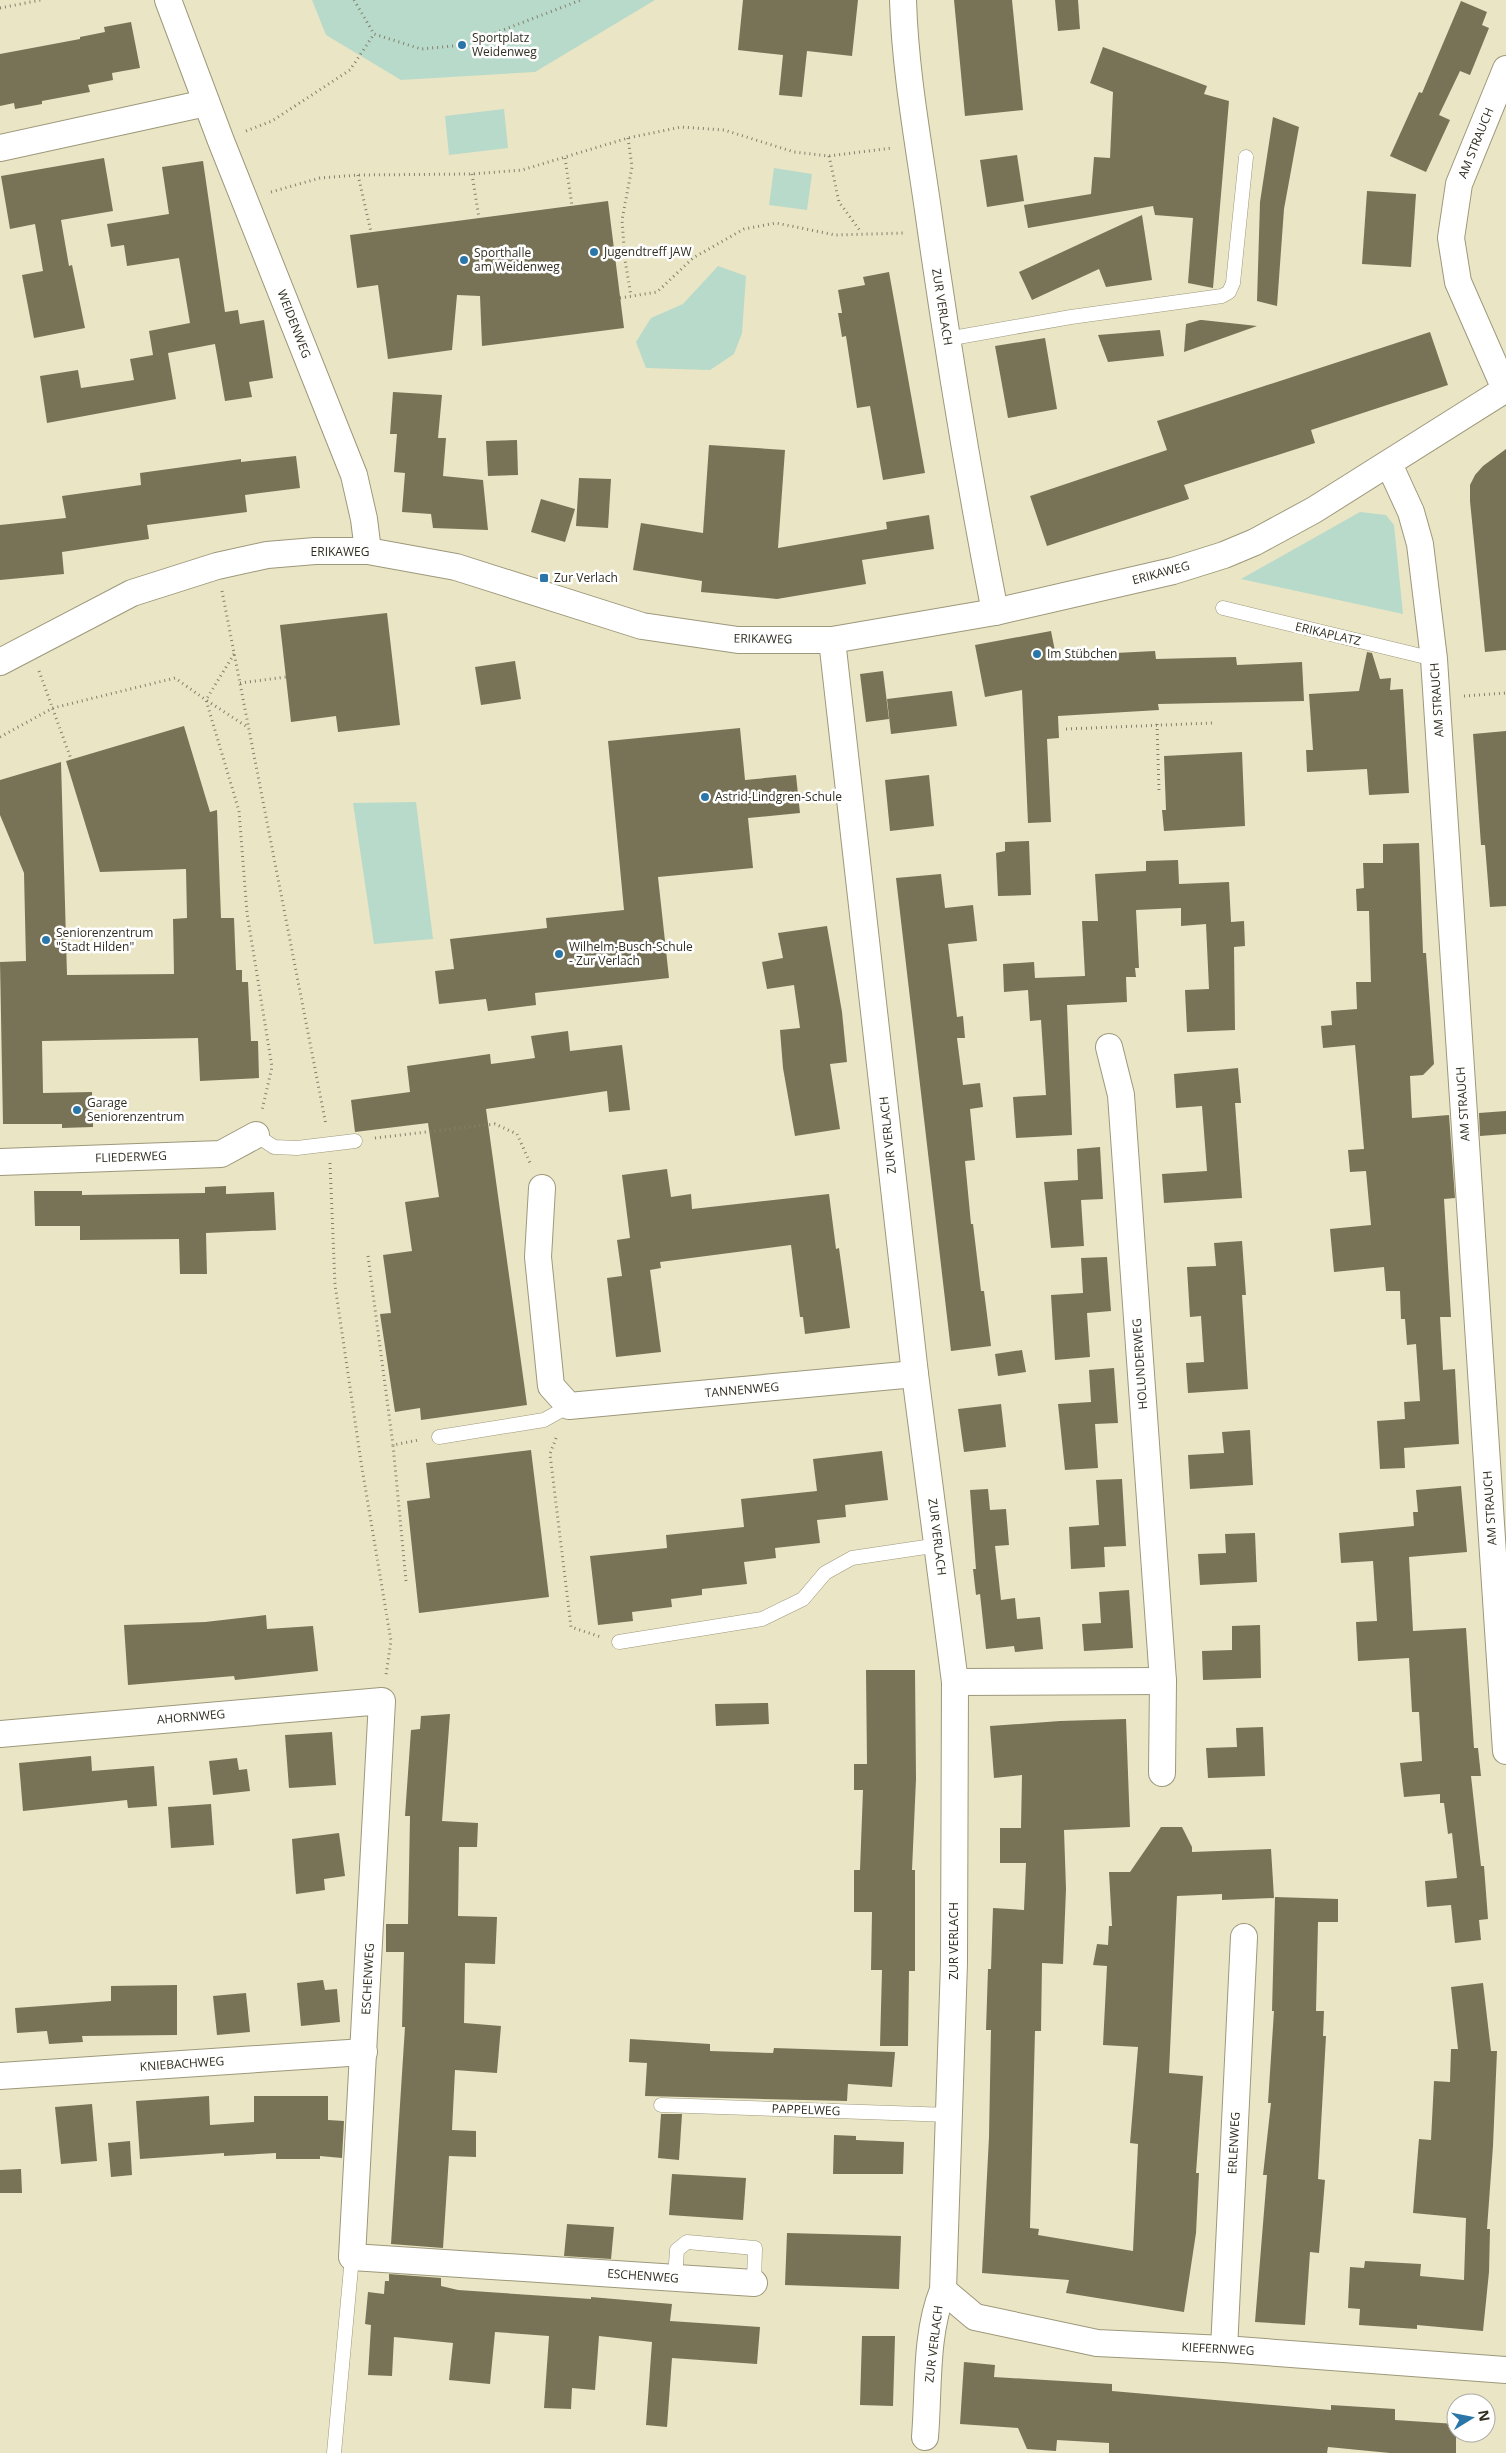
<svg xmlns="http://www.w3.org/2000/svg" width="1506" height="2453" viewBox="0 0 1506 2453" font-family="'Open Sans',sans-serif">
  <style>
    .green { fill: #b8daca }
    .building { fill: #787356 }
    .lines { fill: none; stroke-linecap: round; stroke-linejoin: round }
    .lane-casing { stroke: #9d987a; stroke-width: 15 }
    .street-casing { stroke: #9d987a; stroke-width: 28 }
    .path { stroke: #84816b; stroke-width: 3; stroke-dasharray: 1 4; stroke-linecap: butt }
    .lane { stroke: #fff; stroke-width: 14 }
    .street { stroke: #fff; stroke-width: 26 }
    .poi-dot { fill: #2a76a9; stroke: #fff; stroke-width: 2 }
    .labels { text-anchor: middle; stroke-width: 5; stroke-linejoin: round; paint-order: stroke }
    .poi-label { font-size: 12px; fill: #302e21; stroke: #fff; text-anchor: start }
    .street-label { font-size: 12px; fill: #302e21; stroke: #fff }
  </style>
  <rect width="100%" height="100%" fill="#eae5c5"/>
  <!-- green -->
  <g class="green">
    <path d="M312 0H655L535 72 401 80 326 35Z"/>
    <path d="M504 109 508 148 449 155 445 116Z"/>
    <path d="M774 168 812 174 807 210 769 205Z"/>
    <path d="M718 266 746 276 742 333 734 354 710 370 646 368 636 342 651 318 683 304Z"/>
    <path d="M1360 512 1386 515 1394 525 1403 614 1241 579Z"/>
    <path d="M416 802 433 939 374 944 353 803Z"/>
  </g>
  <!-- building -->
  <g class="building">
    <path d="M743 0H858L852 56 807 51 802 97 779 95 783 55 738 50Z"/>
    <path d="M954 0H1012L1023 110 965 116Z"/>
    <path d="M1055 0H1078L1080 29 1058 31Z"/>
    <path d="M1461 1 1487 12 1482 25 1489 28 1470 75 1460 71 1439 115 1450 120 1426 172 1390 156 1419 92 1422 93Z"/>
    <path d="M131 22 140 68 112 73 113 80 88 85 90 92 42 101V104L15 109 14 103 0 106V54L80 39V37L105 32 104 27Z"/>
    <path d="M1103 47 1207 86 1204 94 1229 101 1213 288 1188 283 1193 218 1155 215 1153 206 1028 228 1024 205 1091 194 1094 157 1110 158 1113 92 1090 83Z"/>
    <path d="M1273 117 1299 127 1284 209 1277 306 1257 301 1260 202Z"/>
    <path d="M1017 155 1024 201 987 207 980 160Z"/>
    <path d="M104 158 113 211 61 220 69 266 72 265 85 328 34 338 22 275 43 271 35 224 10 229 1 176Z"/>
    <path d="M203 161 225 312 238 310 240 324 264 320 273 378 249 382 252 397 225 401 215 344 168 353 176 399 47 423 40 376 78 370 81 388 134 380 130 359 153 355 149 331 190 323 179 258 127 266 124 245 111 247 107 224 169 214 162 167Z"/>
    <path d="M1367 191 1416 194 1411 267 1362 264Z"/>
    <path d="M608 201 624 328 482 346 480 296 457 295 452 350 388 359 378 285 357 288 350 235Z"/>
    <path d="M1142 215 1152 280 1106 287 1099 269 1032 300 1019 272Z"/>
    <path d="M889 272 925 473 883 480 870 406 857 408 846 336 842 337 838 313H842L838 290 865 285 863 277Z"/>
    <path d="M1200 320H1202L1257 326 1184 352 1186 324Z"/>
    <path d="M1160 330 1164 356 1108 362 1098 335Z"/>
    <path d="M1430 332 1448 385 1311 430 1315 443 1184 485 1189 499 1047 546 1030 496 1167 450 1157 421Z"/>
    <path d="M1045 338 1057 409 1008 418 995 346Z"/>
    <path d="M393 392 442 395 438 438H446L443 476 483 480 488 530 433 528 431 514 402 512 405 473 394 472 397 434H390Z"/>
    <path d="M517 440 518 475 488 476 486 441Z"/>
    <path d="M709 445 785 450 778 548 887 529 886 522 929 515 934 549 862 560 866 584 777 599 701 592 702 581 633 570 641 523 703 533Z"/>
    <path d="M1506 449V650L1485 652 1470 501V485L1475 475 1483 466Z"/>
    <path d="M296 456 300 488 245 495 247 512 147 525 149 539 62 552 64 574 0 580V525L66 518 62 496 141 485 140 473 241 459V462Z"/>
    <path d="M579 478 611 479 608 528 576 526Z"/>
    <path d="M541 499 575 509 565 542 531 532Z"/>
    <path d="M387 613 400 725 338 732 336 716 291 722 280 625Z"/>
    <path d="M1051 631 1056 656 1155 651 1156 659 1236 657 1237 665 1302 662 1304 701 1158 704 1159 710 1058 716 1059 738 1047 739 1051 822 1028 823 1022 690 985 697 975 645Z"/>
    <path d="M1367 652 1372 653 1380 679 1391 678 1390 690 1403 689 1409 793 1369 795 1367 769 1307 772 1306 750H1313L1309 694 1359 691Z"/>
    <path d="M515 661 521 699 481 705 475 667Z"/>
    <path d="M883 671 889 719 866 722 860 674Z"/>
    <path d="M952 691 957 726 891 734 887 699Z"/>
    <path d="M184 726 210 812 217 810 221 918H234L236 970H242V982H248L251 1041H258L259 1078 200 1081 198 1038 42 1041 43 1093 92 1092 93 1127 62 1128V1124H3L0 962 26 961 24 873 0 815V780L61 762 67 975 174 974 173 919 187 918 186 869 100 872 66 761Z"/>
    <path d="M740 728 745 780 796 775 800 813 748 818 753 868 658 877 669 978 535 993 536 1005 488 1011 486 999 439 1004 435 971 454 969 450 939 547 928 546 918 624 910 608 741Z"/>
    <path d="M1506 731V906L1490 907 1485 845H1481L1473 734Z"/>
    <path d="M1242 752 1245 826 1164 831 1162 810H1166L1164 756Z"/>
    <path d="M929 775 934 826 890 831 885 780Z"/>
    <path d="M1029 841 1031 895 998 896 996 853 1005 851V842Z"/>
    <path d="M1419 843 1423 953H1426L1434 1064 1423 1075 1410 1076 1412 1118 1449 1115 1455 1198 1444 1199 1451 1317H1440L1443 1370 1455 1369 1459 1444 1404 1448 1405 1468 1380 1469 1377 1421 1405 1419 1404 1402 1420 1401 1416 1344 1407 1345 1405 1319H1401L1400 1291H1386L1384 1267 1334 1272 1330 1229 1371 1225 1366 1171 1350 1172 1348 1150 1364 1149 1355 1045 1323 1048 1321 1026 1332 1025 1331 1011 1357 1009 1356 982H1371L1369 911H1357L1356 889 1364 888 1363 863H1383V844Z"/>
    <path d="M1178 860 1179 884 1229 882 1231 922 1244 921 1245 946 1234 947 1235 1030 1187 1032 1185 990 1209 989 1206 924 1181 926V908L1136 910 1139 968H1135L1136 977H1126L1127 1002 1067 1005 1072 1135 1016 1138 1013 1097 1046 1095 1041 1020 1030 1021 1028 990 1004 992 1003 964 1034 962 1035 978 1085 976 1082 921H1098L1095 874 1146 871V861Z"/>
    <path d="M941 874 945 908 973 905 977 941 948 944 957 1017 963 1016 965 1038H957L963 1085 980 1083 983 1107 970 1109 975 1160 965 1161 971 1224H973L981 1291H984L991 1346 951 1351 896 878Z"/>
    <path d="M827 926 842 1012 847 1062 830 1064 840 1129 795 1136 783 1068 780 1030 800 1028 794 985 767 989 762 962 783 958 778 933Z"/>
    <path d="M568 1031 570 1051 622 1045 630 1110 609 1112 607 1091 486 1109 527 1405 421 1420 420 1408 395 1412 380 1314 391 1313 383 1255 412 1251 405 1202 439 1197 428 1123 355 1132 351 1100 410 1092 407 1066 490 1054 491 1064 535 1058 531 1036Z"/>
    <path d="M1238 1068 1241 1103H1235L1242 1198 1164 1203 1162 1174 1207 1171 1202 1106 1176 1108 1174 1074Z"/>
    <path d="M1506 1111V1134L1480 1136 1479 1113Z"/>
    <path d="M1100 1147 1103 1199 1081 1200 1084 1246 1051 1248 1044 1182 1078 1180 1077 1149Z"/>
    <path d="M667 1169 671 1197 691 1194 692 1209 829 1194 836 1249 839 1248 850 1328 805 1334 803 1317H800L791 1245 660 1262 661 1268 650 1270 661 1352 616 1357 607 1278 622 1276 617 1240 630 1238 622 1175Z"/>
    <path d="M226 1186V1194L274 1192 276 1230 206 1233 207 1274H180L179 1239 80 1240V1226H35L34 1191H82V1195L205 1193V1187Z"/>
    <path d="M1242 1241 1246 1295H1242L1248 1389 1188 1393 1186 1363 1204 1362 1201 1316 1190 1317 1187 1267 1216 1266 1214 1243Z"/>
    <path d="M1107 1257 1111 1311 1087 1313 1090 1357 1055 1360 1051 1295 1083 1293 1081 1258Z"/>
    <path d="M1022 1350 1026 1372 998 1376 995 1354Z"/>
    <path d="M1114 1368 1118 1423 1095 1424 1098 1468 1065 1470 1058 1404 1091 1402 1089 1370Z"/>
    <path d="M1001 1404 1006 1447 964 1452 958 1409Z"/>
    <path d="M1250 1430 1253 1485 1190 1489 1188 1455 1224 1453 1222 1432Z"/>
    <path d="M531 1450 549 1597 419 1613 407 1501 430 1498 426 1463Z"/>
    <path d="M882 1451 888 1500 845 1505 846 1517 817 1520 820 1543 775 1548 776 1558 744 1562 747 1584 702 1589V1595L671 1599 672 1607 632 1612 633 1621 598 1625 590 1556 667 1548 666 1535 744 1527 741 1499 817 1491 813 1459Z"/>
    <path d="M1122 1479 1126 1546 1104 1547 1105 1567 1071 1569 1069 1527 1099 1525 1096 1480Z"/>
    <path d="M1461 1486 1467 1552 1409 1557 1413 1631 1466 1628 1474 1748H1478L1481 1776H1471L1481 1866H1484L1488 1919 1479 1920 1481 1940 1455 1943 1451 1905 1427 1907 1425 1881 1457 1878 1452 1833 1448 1834 1444 1803H1440V1794L1404 1797 1400 1763 1422 1761 1419 1712H1412L1409 1658 1358 1661 1356 1622 1377 1621 1373 1561 1341 1563 1339 1533 1414 1526 1413 1512H1418L1416 1490Z"/>
    <path d="M988 1489 990 1510 1006 1509 1009 1545 995 1546 1001 1600 1015 1598 1017 1619 1040 1617 1043 1649 1015 1652 1014 1646 986 1649 980 1594 976 1595 973 1569H976L970 1490Z"/>
    <path d="M1255 1533 1257 1582 1200 1585 1198 1554 1226 1553 1225 1534Z"/>
    <path d="M1129 1590 1133 1648 1084 1651 1082 1624 1101 1623 1099 1592Z"/>
    <path d="M266 1615 267 1629 313 1626 318 1671 235 1680 234 1676 128 1685 124 1625 205 1622Z"/>
    <path d="M1260 1625 1261 1678 1203 1680 1202 1651 1232 1650V1626Z"/>
    <path d="M866 1670H915L916 1779 912 1870H915V1971H909L908 2046H880L882 1970H871L872 1912H854V1870H860L863 1790H854V1764H867Z"/>
    <path d="M768 1703 769 1724 716 1726 715 1704Z"/>
    <path d="M450 1714 442 1821 478 1823 477 1847H459L458 1916 497 1917 495 1964 465 1963 464 2023 501 2026 497 2073 455 2070 452 2130 476 2131V2157L449 2156 443 2248 391 2244 405 2027H402L404 1952H386V1924H408L410 1816H405L411 1730 420 1729 421 1716Z"/>
    <path d="M1126 1719 1130 1827 1064 1830 1066 1889 1063 1964 1042 1963 1041 2031H1035L1030 2228 1039 2229 1038 2235 1133 2251 1138 2144 1130 2143 1138 2047 1103 2045 1107 1966 1093 1965 1097 1944 1108 1945 1109 1926H1112L1109 1872H1130L1161 1827H1182L1192 1847V1852L1271 1849 1274 1898 1222 1900V1894L1177 1896 1169 2073 1203 2076 1196 2173H1199L1196 2233 1184 2312 1066 2293 1069 2280 982 2273 989 2137 991 2030H986L988 1969H991L993 1908 1024 1910 1026 1863H1000V1828H1021L1022 1775 994 1778 990 1726 1060 1721Z"/>
    <path d="M1263 1727 1265 1776 1208 1778 1206 1748 1237 1747 1236 1728Z"/>
    <path d="M332 1732 336 1785 289 1788 285 1735Z"/>
    <path d="M91 1756 92 1771 154 1766 157 1806 128 1808 127 1800 23 1811 19 1763Z"/>
    <path d="M237 1758 239 1770 247 1769 250 1791 213 1795 209 1761Z"/>
    <path d="M211 1804 214 1845 171 1848 168 1807Z"/>
    <path d="M339 1833 345 1876 324 1879 325 1890 296 1894 292 1839Z"/>
    <path d="M1275 1897 1338 1899V1922H1318L1316 2011H1324L1323 2036H1326L1318 2179 1325 2180 1319 2253 1310 2252 1305 2325 1255 2322 1267 2175H1263L1271 2103H1268L1274 2011H1272Z"/>
    <path d="M323 1980 325 1990 337 1989 340 2022 301 2026 297 1983Z"/>
    <path d="M1483 1983 1491 2051H1497L1493 2146 1487 2229H1490L1489 2272 1483 2331 1417 2325V2329L1359 2325 1360 2309 1348 2308 1350 2267 1364 2268 1365 2261 1421 2264 1420 2276 1464 2280 1466 2218 1413 2213 1419 2139 1431 2140 1434 2081 1450 2082 1451 2049H1458L1451 1987Z"/>
    <path d="M177 1985V2035L82 2036 83 2042 49 2044 47 2031 17 2033 15 2008 111 2001V1986Z"/>
    <path d="M246 1993 250 2032 217 2035 213 1996Z"/>
    <path d="M630 2039 710 2044V2051L773 2053 774 2048 895 2052 892 2087 848 2084 847 2101 645 2096 647 2063 629 2062Z"/>
    <path d="M209 2096 210 2125 254 2122V2096H328V2120L344 2121 342 2158 320 2156V2159H276V2153L224 2156V2153L140 2159 136 2101Z"/>
    <path d="M92 2104 97 2161 61 2164 55 2107Z"/>
    <path d="M661 2114H682L679 2160 658 2158Z"/>
    <path d="M834 2135 856 2136V2140L904 2142 903 2174H833Z"/>
    <path d="M130 2141 132 2175 111 2177 108 2143Z"/>
    <path d="M21 2169 22 2193H0V2170Z"/>
    <path d="M672 2174 746 2178 743 2220 669 2215Z"/>
    <path d="M567 2224 614 2227 611 2259 564 2256Z"/>
    <path d="M787 2233 901 2236 899 2289 785 2285Z"/>
    <path d="M389 2274 441 2278V2286L458 2290 591 2299V2297L672 2304 670 2321 760 2327 757 2364 672 2358 667 2427 646 2425 652 2342 599 2336 595 2390 572 2388 571 2409 544 2408 549 2336 495 2332 490 2384 449 2380 453 2343 394 2337 392 2376 368 2375 371 2325 365 2324 368 2292 384 2294 385 2281H389Z"/>
    <path d="M862 2336H895L893 2406 860 2405Z"/>
    <path d="M964 2362 995 2365 994 2377 1112 2384V2391L1331 2410V2405L1395 2409V2420L1456 2424V2453H1390L1328 2447 1327 2453H1109V2443L1057 2440 1056 2451 1027 2449 1018 2428 960 2424Z"/>
  </g>
  <g class="lines">
    <defs>
      <g id="lane">
        <path d="M947 339 1071 317 1222 296 1229 292 1233 283 1246 157"/>
        <path d="M1223 608 1434 659"/>
        <path d="M256 1135 274 1147 297 1148 355 1141"/>
        <path d="M439 1437 544 1420 569 1406"/>
        <path d="M619 1642 762 1619 803 1599 825 1573 852 1558 939 1545"/>
        <path d="M661 2105 951 2115"/>
        <path d="M675 2278 677 2250 687 2242 755 2248 754 2283"/>
        <path d="M334 2453 352 2257"/>
      </g>
      <g id="street">
        <path d="M168 0 221 141 354 475 364 519 368 551"/>
        <path d="M903 0C905 70 918 140 928 210 947 345 969 479 995 612"/>
        <path d="M0 148 206 103"/>
        <path d="M1505 389 1458 282 1451 238 1459 184 1506 69"/>
        <path d="M1389 464 1411 512 1420 544 1434 659 1506 1751"/>
        <path d="M832 640 915 1374 955 1682 954 1963 943 2290C925 2334 929 2389 925 2437"/>
        <path d="M0 662 132 593 217 566 267 555 315 551H368L456 567 642 626 738 640H832L995 612 1173 571 1224 555 1255 542 1314 510 1506 389"/>
        <path d="M1109 1047 1121 1095 1163 1681 1162 1773"/>
        <path d="M0 1162 221 1154 256 1135"/>
        <path d="M542 1188 538 1257 551 1386 569 1406 915 1374"/>
        <path d="M955 1682 1163 1681"/>
        <path d="M0 1734 382 1701 352 2257 754 2283"/>
        <path d="M0 2076 364 2052"/>
        <path d="M943 2290 975 2317 1097 2343 1224 2349 1506 2370"/>
        <path d="M1224 2349 1244 1937"/>
      </g>
    </defs>
    <!-- lane casing -->
    <use href="#lane" class="lane-casing"/>
    <!-- street casing -->
    <use href="#street" class="street-casing"/>
    <!-- path -->
    <g class="path">
      <path d="M354 0 374 34 421 49 464 45 581 0"/>
      <path d="M0 8 41 0"/>
      <path d="M246 131 272 121 350 70 374 34"/>
      <path d="M628 138 632 167 622 220 625 260 631 296"/>
      <path d="M829 156 839 202 861 232"/>
      <path d="M565 158 572 206"/>
      <path d="M472 174 479 218"/>
      <path d="M358 175 371 232"/>
      <path d="M271 192 320 178 358 175 472 174 522 170 628 138 681 127 724 130 794 152 829 156 892 148"/>
      <path d="M620 298 657 292 693 258 744 229 776 223 835 235 905 233"/>
      <path d="M222 591 326 1125"/>
      <path d="M234 654 206 700 249 728"/>
      <path d="M39 671 71 759"/>
      <path d="M240 683 286 677"/>
      <path d="M1464 696 1506 693"/>
      <path d="M1157 724 1159 791"/>
      <path d="M1066 729 1212 723"/>
      <path d="M0 737 53 708 175 678 206 700 239 811 247 913 272 1067 262 1110"/>
      <path d="M375 1138 495 1124 517 1134 531 1165"/>
      <path d="M330 1163 335 1285 361 1462 391 1641 386 1675"/>
      <path d="M368 1256 393 1445"/>
      <path d="M556 1438 550 1454 571 1627 601 1637"/>
      <path d="M406 1581 393 1445 419 1440"/>
    </g>
    <!-- lane -->
    <use href="#lane" class="lane"/>
    <!-- street -->
    <use href="#street" class="street"/>
  </g>
  <!-- markers -->
  <g class="poi-dot">
    <circle cx="462" cy="45" r="5"/>
    <circle cx="594" cy="252" r="5"/>
    <circle cx="464" cy="260" r="5"/>
    <rect x="539" y="573" width="10" height="10" rx="2.5"/>
    <circle cx="1037" cy="654" r="5"/>
    <circle cx="705" cy="797" r="5"/>
    <circle cx="46" cy="940" r="5"/>
    <circle cx="559" cy="954" r="5"/>
    <circle cx="77" cy="1110" r="5"/>
  </g>
  <g class="labels">
    <!-- poi labels -->
    <g class="poi-label">
      <text x="472" y="42">Sportplatz<tspan x="472" dy="14">Weidenweg</tspan></text>
      <text x="604" y="256">Jugendtreff JAW</text>
      <text x="474" y="257">Sporthalle<tspan x="474" dy="14">am Weidenweg</tspan></text>
      <text x="554" y="582">Zur Verlach</text>
      <text x="1047" y="658">Im Stübchen</text>
      <text x="715" y="801">Astrid-Lindgren-Schule</text>
      <text x="56" y="937">Seniorenzentrum<tspan x="56" dy="14">"Stadt Hilden"</tspan></text>
      <text x="569" y="951">Wilhelm-Busch-Schule<tspan x="569" dy="14">- Zur Verlach</tspan></text>
      <text x="87" y="1107">Garage<tspan x="87" dy="14">Seniorenzentrum</tspan></text>
    </g>
    <!-- street labels -->
    <g class="street-label">
      <text transform="translate(1476 143) rotate(-68)" y="4">AM STRAUCH</text>
      <text transform="translate(942 307) rotate(81)" y="4">ZUR VERLACH</text>
      <text transform="translate(294 324) rotate(69)" y="4">WEIDENWEG</text>
      <text x="340" y="556">ERIKAWEG</text>
      <text transform="translate(1161 573) rotate(-15)" y="4">ERIKAWEG</text>
      <text transform="translate(1328 634) rotate(13)" y="4">ERIKAPLATZ</text>
      <text transform="translate(763 639) rotate(1)" y="4">ERIKAWEG</text>
      <text transform="translate(1437 700) rotate(-94)" y="4">AM STRAUCH</text>
      <text transform="translate(1463 1104) rotate(-94)" y="4">AM STRAUCH</text>
      <text transform="translate(888 1135) rotate(-96)" y="4">ZUR VERLACH</text>
      <text transform="translate(131 1157) rotate(-2)" y="4">FLIEDERWEG</text>
      <text transform="translate(1140 1364) rotate(-94)" y="4">HOLUNDERWEG</text>
      <text transform="translate(742 1390) rotate(-5)" y="4">TANNENWEG</text>
      <text transform="translate(1490 1508) rotate(-94)" y="4">AM STRAUCH</text>
      <text transform="translate(937 1537) rotate(83)" y="4">ZUR VERLACH</text>
      <text transform="translate(191 1717) rotate(-5)" y="4">AHORNWEG</text>
      <text transform="translate(954 1941) rotate(-90)" y="4">ZUR VERLACH</text>
      <text transform="translate(368 1979) rotate(-87)" y="4">ESCHENWEG</text>
      <text transform="translate(182 2064) rotate(-4)" y="4">KNIEBACHWEG</text>
      <text transform="translate(806 2110) rotate(2)" y="4">PAPPELWEG</text>
      <text transform="translate(1234 2143) rotate(-87)" y="4">ERLENWEG</text>
      <text transform="translate(643 2276) rotate(4)" y="4">ESCHENWEG</text>
      <text transform="translate(934 2344) rotate(-83)" y="4">ZUR VERLACH</text>
      <text transform="translate(1218 2349) rotate(3)" y="4">KIEFERNWEG</text>
    </g>
  </g>
  <!-- north arrow -->
  <g transform="translate(1471 2418) rotate(80)"><circle r="24" fill="#ffffff" stroke="#acaba6"/>
  <path d="M0-4L9 19L0 12L-9 19Z" fill="#2a76a9"/>
  <text y="-8" font-size="14" font-weight="bold" text-anchor="middle" fill="#302e21">N</text>
  </g>
</svg>
